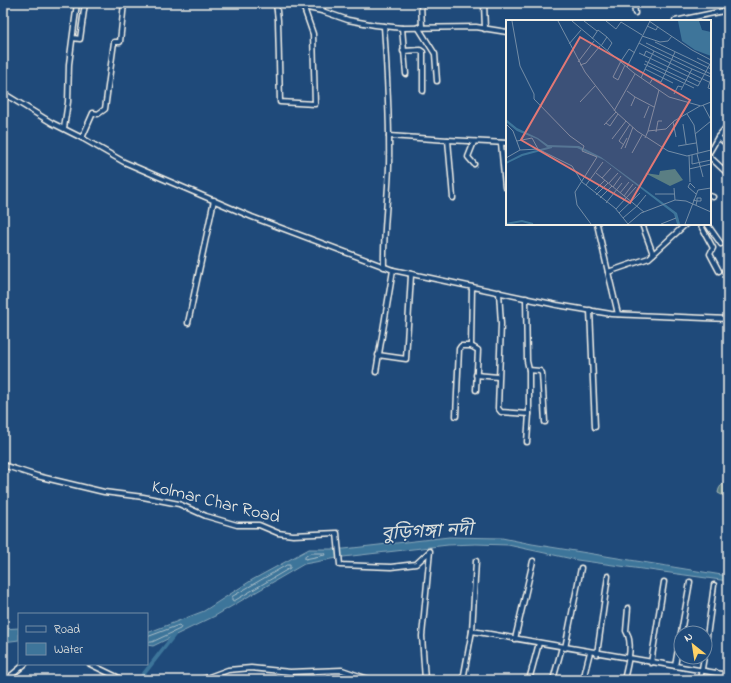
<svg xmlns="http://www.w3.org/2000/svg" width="731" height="683" viewBox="0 0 731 683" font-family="'Indie Flower','Noto Sans Bengali',sans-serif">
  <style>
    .green { fill: #5a7e83; stroke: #a7b8b6 }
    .water { fill: #3e759a; stroke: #87a7b9 }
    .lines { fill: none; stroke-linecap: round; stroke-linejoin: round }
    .shore { stroke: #abbfc9; stroke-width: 1 }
    .canal { stroke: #3e759a; stroke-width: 4 }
    .street-casing { stroke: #f4f1e8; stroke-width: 7 }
    .street { stroke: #1f4a7a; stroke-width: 4 }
    .labels { text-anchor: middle; stroke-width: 3; stroke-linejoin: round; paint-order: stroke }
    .street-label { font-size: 18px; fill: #f4f1e8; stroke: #1f4a7a }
    .water-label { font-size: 19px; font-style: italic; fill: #d9dedc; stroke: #1f4a7a }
    .inset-river { fill: none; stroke: #3e759a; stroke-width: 2 }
    .inset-road { fill: none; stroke: #748da6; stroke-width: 1 }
    .view { fill: #e27875; fill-opacity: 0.15; stroke: #e27875; stroke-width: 2 }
    .inset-edge { fill: none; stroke: #f4f1e8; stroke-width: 2 }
  </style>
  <rect width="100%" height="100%" fill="#1f4a7a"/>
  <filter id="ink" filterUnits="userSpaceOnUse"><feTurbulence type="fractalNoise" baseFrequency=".025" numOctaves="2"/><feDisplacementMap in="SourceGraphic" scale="8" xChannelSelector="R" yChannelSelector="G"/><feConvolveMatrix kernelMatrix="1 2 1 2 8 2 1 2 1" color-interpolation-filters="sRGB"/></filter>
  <g filter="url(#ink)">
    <!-- green -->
    <path class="green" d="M728 482V498L718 493C719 487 721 484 728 482Z"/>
    <!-- water -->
    <g class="water">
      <path d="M449 537 502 538 532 544 728 576V581L577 560 508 545 476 544 448 545 343 557 304 564 215 616 153 646 147 645V633L204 611 252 580 309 549H344Z"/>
      <path d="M19 628V640L3 642V629Z"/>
    </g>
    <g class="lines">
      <!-- shore -->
      <g class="shore">
        <path d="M311 553H324L325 555 305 559V557Z"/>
        <path d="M287 565H290V568L234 601 232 600V597Z"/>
        <path d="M147 637 179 625 181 627 180 629 152 642H147"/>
      </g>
      <!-- canal -->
      <path class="canal" d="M139 680 174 635"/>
      <defs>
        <g id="street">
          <path d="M276 3 278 20 280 102 315 104 313 34 304 8"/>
          <path d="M284 3 322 11 348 20 375 25 402 28 476 27 507 32"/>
          <path d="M421 3 422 27"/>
          <path d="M484 3 485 29"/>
          <path d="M634 3 635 13"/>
          <path d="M322 11 323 3"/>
          <path d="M675 21 728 10"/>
          <path d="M384 26C387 72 390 120 389 166 388 200 383 233 384 267"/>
          <path d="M418 27 435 54 437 81"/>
          <path d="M402 28 406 74"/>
          <path d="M73 38 80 39 85 3"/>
          <path d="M403 51 420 50 423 52V91"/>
          <path d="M3 93 52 123 82 138 124 162 252 217 393 270 557 305 611 314 728 319"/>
          <path d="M64 128 68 102 69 64 77 3"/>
          <path d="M389 136 448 140 453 198"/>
          <path d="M718 137 728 145"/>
          <path d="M82 138 93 113 98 114 105 109 114 42H120L124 3"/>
          <path d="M448 140 507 143"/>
          <path d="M474 142 468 157 474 164"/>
          <path d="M501 143 505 187"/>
          <path d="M710 151 718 137 728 125"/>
          <path d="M710 157 728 174"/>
          <path d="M710 196 713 197"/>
          <path d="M597 224 608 272"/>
          <path d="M642 224 653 254"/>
          <path d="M700 224 713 248 710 254 719 271"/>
          <path d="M707 224 721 244"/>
          <path d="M499 292 501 324 498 408 501 412 529 414"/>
          <path d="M526 298 527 361 529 370 540 371 542 373 545 422"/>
          <path d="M590 310 595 427"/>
          <path d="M618 314 608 272 649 258 686 224"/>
          <path d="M188 323 214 200"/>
          <path d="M471 346 478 350 476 390"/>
          <path d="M378 355 406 359 411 275"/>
          <path d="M376 372 393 270"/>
          <path d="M476 375 498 377"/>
          <path d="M456 416 459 349 461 346H471L472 287"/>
          <path d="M527 442 529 414V370"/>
          <path d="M3 465 37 476 104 492 143 497 179 504 206 516 237 525H259L278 533 293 535 337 533 340 565 391 567 416 564 430 551 422 636 425 680"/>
          <path d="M472 631 728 675"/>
          <path d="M515 639 533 561"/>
          <path d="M565 648 581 568"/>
          <path d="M705 651 714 585"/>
          <path d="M597 654 608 576"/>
          <path d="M651 663 664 582"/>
          <path d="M90 664 117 677 116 680"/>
          <path d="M675 666 690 582"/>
          <path d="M6 680 25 664"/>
          <path d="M201 680 228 670 251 668 290 672 342 670 371 680"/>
          <path d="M463 680 472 631 476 561"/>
          <path d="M529 680 539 643"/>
          <path d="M553 680 562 647"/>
          <path d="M583 680 590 652"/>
          <path d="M624 680C627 666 634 644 626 631L628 608"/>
          <path d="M700 680 704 657"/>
        </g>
      </defs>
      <!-- street casing -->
      <use href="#street" class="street-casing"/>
      <!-- street -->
      <use href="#street" class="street"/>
    </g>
  </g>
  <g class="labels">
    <!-- street labels -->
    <g class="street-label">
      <text transform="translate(216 501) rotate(14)" y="6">Kolmar Char Road</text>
    </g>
    <!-- water labels -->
    <g class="water-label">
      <text transform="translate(427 530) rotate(-3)" y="7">বুড়িগঙ্গা নদী</text>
    </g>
  </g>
  <!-- overview -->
  <g transform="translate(506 20)">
    <rect width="205" height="205" fill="#1f4a7a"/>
    <path d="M169 149 177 160 164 166 139 153 153 155 154 151Z" fill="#5a7e83"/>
    <path d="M172 1H193L196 10 205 12V36L189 30 176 21ZM0 99 11 108 32 118 42 125 73 126 95 137 171 193 174 204H171L168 194 98 140 71 128 41 127 31 119 11 111 0 102Z" fill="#3e759a"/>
    <path class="inset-river" d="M0 143 16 135 46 127M0 204 16 201 27 204"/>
    <path class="inset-road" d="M6 1 14 46 28 74V79L64 116 78 126 76 131 91 137 69 172 71 185 85 204M52 1 79 52 110 92 131 111 162 131 181 136 205 130M66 1 128 53 163 77 195 86 205 82M78 1 91 11M100 1 110 9 115 2 136 15M143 1 186 30 205 40M141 6 150 10 152 6M136 16 154 22 162 21 166 16M101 17 106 23 101 31M86 19 92 10 101 17 95 26M149 22 205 49M133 23 148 31M140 23 205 54M63 24 75 10M169 32 164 43 205 63M133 33 194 62M138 36 140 31 164 43 155 62 147 58 144 63M191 38 205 45M115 41 107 57 112 60 119 45M115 41 123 29 129 33M139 41 192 66 204 44M72 42 88 21M138 44 188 68M74 45 80 43 94 26M121 47 144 1M139 49 148 31 186 49 175 70M186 49 205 57M135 58 139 49 167 63M205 58 202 68 205 69M121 71 129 77 125 86M168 74 172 66 176 67M129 77 148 87M74 82 89 66M197 85 205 100M108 91 129 54M181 94 188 105 192 133M138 98 143 86M167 102 170 117M100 103 104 106 112 94M0 104 7 111 14 130 32 129 66 146 76 162 109 188 122 204M177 104 180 124M98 105 110 92M142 111 153 70M150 112 152 101H156M189 114 205 101M139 118 142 111 160 109 168 101 194 86M106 119 120 101M11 121 26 118 32 129M118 125 113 121 124 104M172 126 190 123M119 128 127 107M115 129 121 118M126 133 136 115M191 134 197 157M183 135 184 162M186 135V144L205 140M0 138 14 130M183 149 205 144M90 153 138 192M96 158 105 148M103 163 112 153M80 165 97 142M107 167 115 156M168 168 169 180M189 168 184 163 182 167 190 174M89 170 99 160M114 173 123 162M149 174H168M90 175 102 163M118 176 127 164M94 178 106 166M187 180 191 181H195V178H191V181L190 185M100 183 116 163M110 189 130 167M113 193 134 173M117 198 131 186 140 175M122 204 135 193 169 180 180 181 205 192M155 204 170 198M179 204 192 170 205 168"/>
    <path class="view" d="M74 17 184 80 124 183 15 120Z"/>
    <rect width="205" height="205" class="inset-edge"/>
  </g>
  <!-- margin -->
  <rect width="731" height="683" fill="none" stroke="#1f4a7a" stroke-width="16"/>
  <rect x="8" y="8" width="715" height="667" fill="none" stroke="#f4f1e8" stroke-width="1.5" filter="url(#ink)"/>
  <!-- legend -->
  <rect x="18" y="613" width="130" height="52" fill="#1f4a7a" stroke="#748da6"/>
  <rect x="26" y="626" width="20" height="6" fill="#1f4a7a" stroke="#748da6"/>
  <text x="54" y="633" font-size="12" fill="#f4f1e8">Road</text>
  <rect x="26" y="643" width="20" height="12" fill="#3e759a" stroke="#748da6"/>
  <text x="54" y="653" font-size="12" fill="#f4f1e8">Water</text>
  <!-- north arrow -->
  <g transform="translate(693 645) rotate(330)"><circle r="19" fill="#1f4a7a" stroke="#748da6"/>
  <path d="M0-3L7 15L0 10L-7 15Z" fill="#ffd166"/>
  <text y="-6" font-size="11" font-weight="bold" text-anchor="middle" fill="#f4f1e8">N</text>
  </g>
</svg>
